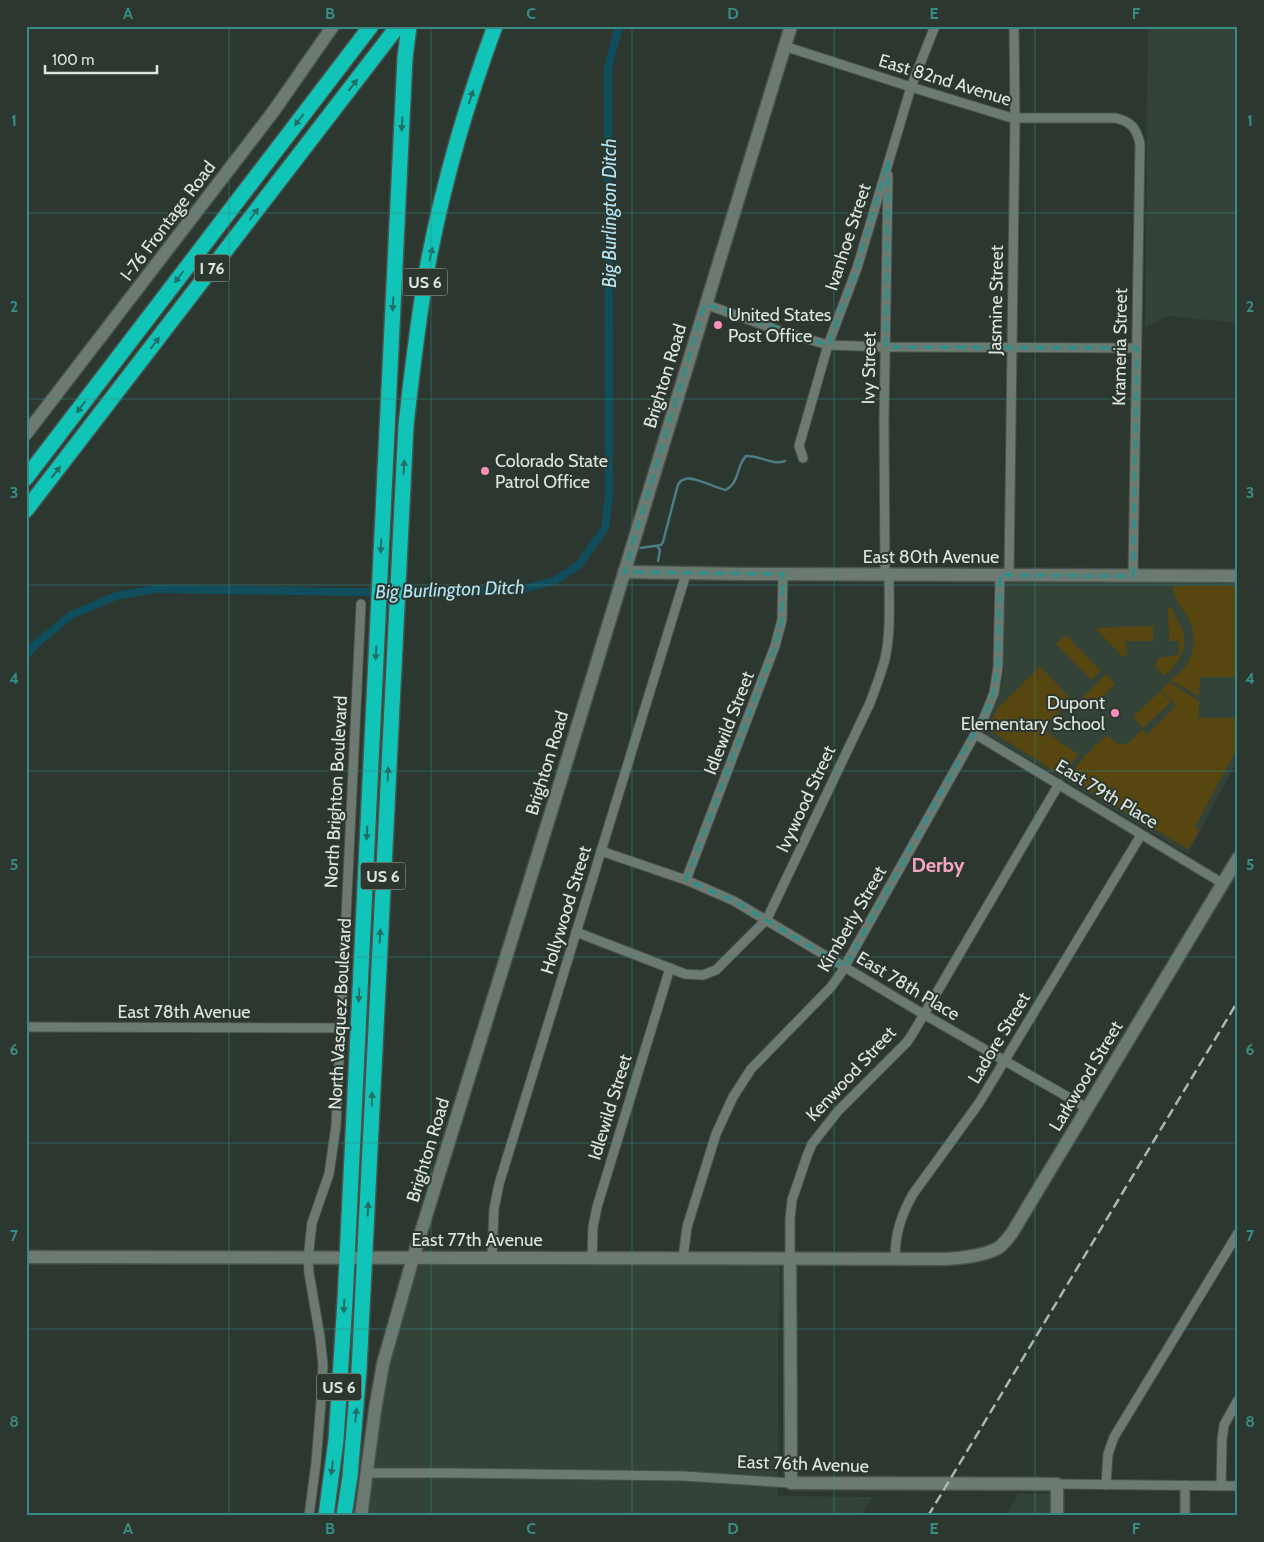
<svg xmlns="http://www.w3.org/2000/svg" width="1264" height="1542" viewBox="0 0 1264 1542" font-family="Cabin,sans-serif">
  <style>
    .built { fill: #334338 }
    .green { fill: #57460f }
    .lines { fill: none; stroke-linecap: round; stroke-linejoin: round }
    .stream { stroke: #4e7c85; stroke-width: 2.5 }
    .canal { stroke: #104e5e; stroke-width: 8 }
    .street-casing { stroke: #49524c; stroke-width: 11 }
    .secondary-casing { stroke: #49524c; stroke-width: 15 }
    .highway-casing { stroke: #49524c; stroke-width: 18 }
    .street { stroke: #6d7a71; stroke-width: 9 }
    .secondary { stroke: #6d7a71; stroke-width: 12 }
    .highway { stroke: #11c4b8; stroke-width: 15 }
    .rail { stroke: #adb6b0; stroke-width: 2.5; stroke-dasharray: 10 5; stroke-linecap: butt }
    .oneway { fill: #216f66 }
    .marked { fill: none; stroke: #398c85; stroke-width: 4; stroke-dasharray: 10 6; stroke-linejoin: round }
    .grid { fill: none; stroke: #398c85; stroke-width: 1; stroke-opacity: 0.55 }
    .poi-dot { fill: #fe8ebb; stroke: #2b372f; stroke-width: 2 }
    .labels { text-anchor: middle; stroke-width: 4; stroke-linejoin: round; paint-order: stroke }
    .shield { fill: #2b372f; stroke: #a9b2ac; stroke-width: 1 }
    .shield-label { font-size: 16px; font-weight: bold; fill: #dfe6e1 }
    .street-label { font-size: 18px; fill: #dfe6e1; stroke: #2b372f }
    .poi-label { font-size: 18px; fill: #dfe6e1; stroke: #2b372f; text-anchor: start }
    .water-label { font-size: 19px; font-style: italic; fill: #b3e4f4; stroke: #2b372f }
    .quarter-label { font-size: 20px; font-weight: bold; fill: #f4a5c3; stroke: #2b372f }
    .neatline { fill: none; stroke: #398c85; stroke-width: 2 }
    .grid-label { font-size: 16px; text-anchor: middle; font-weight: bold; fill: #398c85 }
  </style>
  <rect width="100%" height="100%" fill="#2b372f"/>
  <!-- built -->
  <g class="built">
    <path d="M1148 26H1238V323L1168 316 1145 328Z"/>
    <path d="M1004 579 1238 582V759L1188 854 981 731 996 704 1002 684 1004 668Z"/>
    <path d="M780 1258 778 1348V1496L874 1497 859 1516H361L375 1410 413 1260Z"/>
    <path d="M1018 1494H1050V1516H1006Z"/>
  </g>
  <!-- green -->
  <g class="green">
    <path d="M1173 586H1238V677H1200L1199 696 1170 680C1193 667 1200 640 1188 618 1182 607 1173 598 1173 586Z"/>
    <path d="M1168 608H1171C1190 640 1190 649 1165 676L1155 667 1158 658 1179 655V641H1169Z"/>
    <path d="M1153 626V641H1126L1127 655 1122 656 1095 628Z"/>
    <path d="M1066 635 1101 671 1091 680 1056 644Z"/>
    <path d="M1040 666 1071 699 1044 729 1062 744 1079 754 1062 776 988 729 997 709Z"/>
    <path d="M1106 674 1115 684 1088 711 1079 701Z"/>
    <path d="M1169 682 1199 701V718H1238V746L1195 827 1199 831 1188 849 1068 778 1085 755 1089 753 1095 744 1099 743 1107 735C1125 751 1127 745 1142 729L1147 735 1176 705 1161 690Z"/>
    <path d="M1160 691 1171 702 1143 728 1133 717Z"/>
  </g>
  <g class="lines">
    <!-- stream -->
    <g class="stream">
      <path d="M657 546 660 550 658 561"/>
      <path d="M640 548 661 545 663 542 677 488C678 484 680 480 685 479 694 476 715 488 726 490 740 482 736 466 746 456 759 455 773 466 785 461"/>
    </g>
    <!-- canal -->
    <path class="canal" d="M26 655 35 645 71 615 116 596 155 589 429 593 519 590 554 581 579 565 605 528 609 495 608 68 619 26"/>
    <defs>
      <g id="street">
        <path d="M784 46 911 87 1012 118H1115C1131 121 1137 129 1140 144L1133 576"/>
        <path d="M705 304 777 330 828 345 886 347 1137 348"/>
        <path d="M803 458 799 446 828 345 857 268 911 87 935 26"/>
        <path d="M885 574 884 422 888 175"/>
        <path d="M1009 575 1015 118 1014 26"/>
        <path d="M975 734 1222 883"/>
        <path d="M601 851 686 880 734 901 925 1015 1087 1108"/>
        <path d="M686 880 775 646 782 620 783 574"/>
        <path d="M576 932 685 974 703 975 716 970 767 919 870 703C875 689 881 674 885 659 891 632 889 602 889 574"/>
        <path d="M26 1027 341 1028"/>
        <path d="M492 1258 494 1209 499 1184 686 574"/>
        <path d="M592 1258 593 1227 597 1207 670 968"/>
        <path d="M683 1258 687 1227 716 1134 733 1097 751 1069 831 987 841 973 983 720 994 693 998 667 1000 575"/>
        <path d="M790 1259V1219L792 1200 807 1156 812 1144 838 1111 907 1042 913 1033 1059 784"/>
        <path d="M895 1259C895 1234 901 1215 913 1194L979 1103 1141 835"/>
        <path d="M367 1473H449L683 1476 791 1483"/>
        <path d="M1057 1484 1238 1486"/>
        <path d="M1106 1485 1108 1454 1114 1437 1238 1233"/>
        <path d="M1185 1485V1516"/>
        <path d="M1221 1486 1222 1440 1224 1425 1238 1400"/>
        <path d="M309 1516 316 1463 321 1402 323 1365 320 1337 309 1273 308 1258 312 1223 329 1174 336 1126 361 604"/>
      </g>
      <g id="secondary">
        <path d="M26 434 273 112 333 26"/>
        <path d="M624 572 747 574 1238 576"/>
        <path d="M26 1257 946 1259C962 1258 984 1256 998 1248 1004 1244 1008 1238 1012 1233L1238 858"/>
        <path d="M790 1259 791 1483 1057 1484V1516"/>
        <path d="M361 1516 375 1410 383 1364 413 1258 568 757 791 26"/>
      </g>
      <g id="highway">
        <path d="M26 478 371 26"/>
        <path d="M26 510 398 26"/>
        <path d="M326 1516 336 1440 345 1301 405 58 409 26"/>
        <path d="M344 1516 350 1476 359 1370 406 425C411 379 417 332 424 286 439 198 464 110 495 26"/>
      </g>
    </defs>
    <!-- street casing -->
    <use href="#street" class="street-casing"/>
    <!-- secondary casing -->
    <use href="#secondary" class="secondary-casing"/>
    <!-- highway casing -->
    <use href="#highway" class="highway-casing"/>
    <!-- street -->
    <use href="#street" class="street"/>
    <!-- secondary -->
    <use href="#secondary" class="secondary"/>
    <!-- highway -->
    <use href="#highway" class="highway"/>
    <!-- rail -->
    <path class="rail" d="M928 1516 1238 1001"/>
  </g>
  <!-- one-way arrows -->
  <defs><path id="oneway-solid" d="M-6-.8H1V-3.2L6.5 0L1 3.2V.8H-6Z" transform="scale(1.25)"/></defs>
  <g class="oneway">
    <use href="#oneway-solid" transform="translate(353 85) rotate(-52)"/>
    <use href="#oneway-solid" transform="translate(471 97) rotate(-72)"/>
    <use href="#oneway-solid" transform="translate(299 120) rotate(127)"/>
    <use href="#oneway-solid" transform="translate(402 124) rotate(93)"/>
    <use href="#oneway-solid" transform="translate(254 214) rotate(-53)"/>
    <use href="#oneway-solid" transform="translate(431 254) rotate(-78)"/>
    <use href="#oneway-solid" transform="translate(179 277) rotate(127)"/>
    <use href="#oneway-solid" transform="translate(393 304) rotate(93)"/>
    <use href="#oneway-solid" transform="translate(155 343) rotate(-52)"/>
    <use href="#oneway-solid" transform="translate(81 407) rotate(127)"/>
    <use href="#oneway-solid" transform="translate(404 467) rotate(-87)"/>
    <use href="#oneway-solid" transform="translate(56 472) rotate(-52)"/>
    <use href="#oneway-solid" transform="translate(381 546) rotate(93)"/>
    <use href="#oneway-solid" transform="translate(376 653) rotate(93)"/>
    <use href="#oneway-solid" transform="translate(388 774) rotate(-87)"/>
    <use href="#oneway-solid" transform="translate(367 833) rotate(93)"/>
    <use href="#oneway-solid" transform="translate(380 936) rotate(-87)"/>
    <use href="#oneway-solid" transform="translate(359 995) rotate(93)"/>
    <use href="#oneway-solid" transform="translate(372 1099) rotate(-88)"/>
    <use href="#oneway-solid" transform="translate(368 1209) rotate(-87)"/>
    <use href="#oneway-solid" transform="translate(344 1306) rotate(93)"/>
    <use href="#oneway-solid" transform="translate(356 1415) rotate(-85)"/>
    <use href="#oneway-solid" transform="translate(332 1468) rotate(97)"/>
  </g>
  <!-- marked area -->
  <path class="marked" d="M888 161 886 347 1137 348 1133 576 1000 575 998 667 991 702 845 967 734 901 686 880 775 646 782 620 783 574 624 572 705 304 828 345 857 268Z"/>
  <!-- grid -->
  <path class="grid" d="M229 26V1516M431 26V1516M632 26V1516M834 26V1516M1035 26V1516M26 213H1238M26 399H1238M26 585H1238M26 771H1238M26 957H1238M26 1143H1238M26 1329H1238"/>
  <!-- markers -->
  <g class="poi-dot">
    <circle cx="718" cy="325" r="5"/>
    <circle cx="485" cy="471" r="5"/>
    <circle cx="1115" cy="713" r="5"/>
  </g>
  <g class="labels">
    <!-- shield labels -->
    <g class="shield">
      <rect x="194.5" y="254.5" width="35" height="27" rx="4"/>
      <rect x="402.5" y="268.5" width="45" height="27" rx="4"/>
      <rect x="360.5" y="862.5" width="45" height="27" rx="4"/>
      <rect x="316.5" y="1373.5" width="45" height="27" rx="4"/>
    </g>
    <g class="shield-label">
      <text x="212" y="274">I 76</text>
      <text x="425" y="288">US 6</text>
      <text x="383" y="882">US 6</text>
      <text x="339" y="1393">US 6</text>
    </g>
    <!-- street labels -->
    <g class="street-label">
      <text transform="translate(945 80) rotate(17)" y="6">East 82nd Avenue</text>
      <text transform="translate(168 221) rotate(-53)" y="6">I-76 Frontage Road</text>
      <text transform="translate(848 237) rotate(-72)" y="6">Ivanhoe Street</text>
      <text transform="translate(996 300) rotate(-89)" y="6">Jasmine Street</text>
      <text transform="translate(1120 347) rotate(-89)" y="6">Krameria Street</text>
      <text transform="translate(869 368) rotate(-89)" y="6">Ivy Street</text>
      <text transform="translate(665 376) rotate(-73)" y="6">Brighton Road</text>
      <text x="931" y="563">East 80th Avenue</text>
      <text transform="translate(729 723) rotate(-69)" y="6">Idlewild Street</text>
      <text transform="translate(547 763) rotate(-73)" y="6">Brighton Road</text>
      <text transform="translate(336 792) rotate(-87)" y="6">North Brighton Boulevard</text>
      <text transform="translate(1107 794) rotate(31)" y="6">East 79th Place</text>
      <text transform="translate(806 799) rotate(-65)" y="6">Ivywood Street</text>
      <text transform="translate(566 910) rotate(-73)" y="6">Hollywood Street</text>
      <text transform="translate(852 919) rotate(-60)" y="6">Kimberly Street</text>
      <text transform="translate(908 986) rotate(31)" y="6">East 78th Place</text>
      <text x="184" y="1018">East 78th Avenue</text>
      <text transform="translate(340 1014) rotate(-87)" y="6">North Vasquez Boulevard</text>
      <text transform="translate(999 1038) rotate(-59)" y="6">Ladore Street</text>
      <text transform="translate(851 1074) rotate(-47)" y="6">Kenwood Street</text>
      <text transform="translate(1086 1076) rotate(-59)" y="6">Larkwood Street</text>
      <text transform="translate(610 1107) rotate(-73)" y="6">Idlewild Street</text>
      <text transform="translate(428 1150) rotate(-73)" y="6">Brighton Road</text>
      <text x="477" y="1246">East 77th Avenue</text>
      <text transform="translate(803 1464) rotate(2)" y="6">East 76th Avenue</text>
    </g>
    <!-- poi labels -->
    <g class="poi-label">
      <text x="728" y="321">United States<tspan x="728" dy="21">Post Office</tspan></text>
      <text x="495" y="467">Colorado State<tspan x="495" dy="21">Patrol Office</tspan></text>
      <text x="1105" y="709" text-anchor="end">Dupont<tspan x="1105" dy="21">Elementary School</tspan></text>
    </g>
    <!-- water labels -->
    <g class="water-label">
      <text transform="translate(609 213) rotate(-90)" y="7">Big Burlington Ditch</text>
      <text transform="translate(450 589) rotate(-2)" y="7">Big Burlington Ditch</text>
    </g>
    <!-- quarter labels -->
    <g class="quarter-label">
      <text x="938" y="872">Derby</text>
    </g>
  </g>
  <!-- border -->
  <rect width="1264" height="1542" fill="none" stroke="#2b372f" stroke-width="55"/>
  <!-- scale -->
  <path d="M45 65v8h112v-8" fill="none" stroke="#dfe6e1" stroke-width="2.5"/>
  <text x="52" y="65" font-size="15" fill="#dfe6e1" stroke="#2b372f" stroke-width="4" paint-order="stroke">100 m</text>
  <rect x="28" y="28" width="1208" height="1486" class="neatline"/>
  <g class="grid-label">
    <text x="128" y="19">A</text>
    <text x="330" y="19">B</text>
    <text x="531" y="19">C</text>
    <text x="733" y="19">D</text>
    <text x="934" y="19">E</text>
    <text x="1136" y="19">F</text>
    <text x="14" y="126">1</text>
    <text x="1250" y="126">1</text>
    <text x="14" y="312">2</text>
    <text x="1250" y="312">2</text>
    <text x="14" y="498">3</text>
    <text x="1250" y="498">3</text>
    <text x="14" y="684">4</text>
    <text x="1250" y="684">4</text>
    <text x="14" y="870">5</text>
    <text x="1250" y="870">5</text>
    <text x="14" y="1055">6</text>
    <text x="1250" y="1055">6</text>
    <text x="14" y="1241">7</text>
    <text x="1250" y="1241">7</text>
    <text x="14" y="1427">8</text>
    <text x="1250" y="1427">8</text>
    <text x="128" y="1534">A</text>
    <text x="330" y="1534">B</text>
    <text x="531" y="1534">C</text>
    <text x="733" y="1534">D</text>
    <text x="934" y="1534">E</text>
    <text x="1136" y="1534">F</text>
  </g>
</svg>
